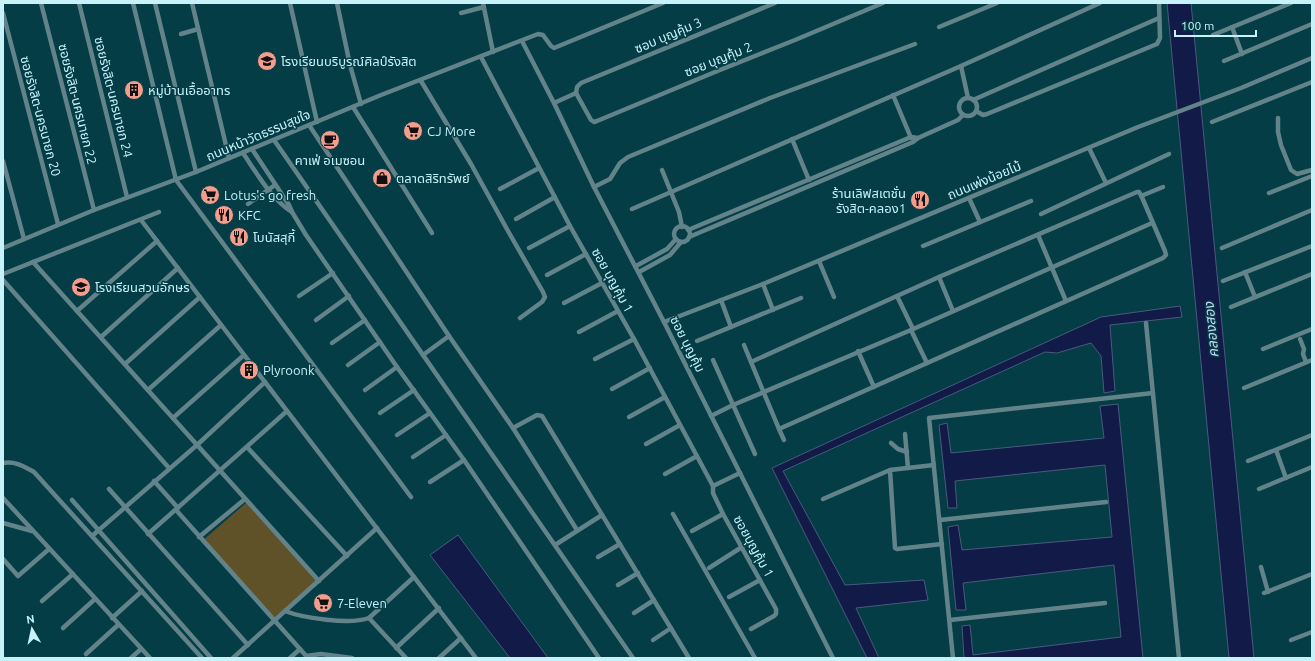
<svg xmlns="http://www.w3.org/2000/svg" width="1315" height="661" viewBox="0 0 1315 661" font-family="Ubuntu,'Noto Sans Thai',sans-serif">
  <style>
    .green { fill: #605228 }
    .water { fill: #121a47; stroke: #485b7d }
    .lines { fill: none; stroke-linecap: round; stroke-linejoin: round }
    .minor { stroke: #63838a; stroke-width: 4.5 }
    .labels { text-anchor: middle; stroke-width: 3; stroke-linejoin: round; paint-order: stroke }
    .street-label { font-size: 13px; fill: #c7f2fa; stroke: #043d46 }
    .poi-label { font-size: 13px; fill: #c7f2fa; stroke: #043d46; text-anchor: start }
    .water-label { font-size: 14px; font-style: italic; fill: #ccd7f7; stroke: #043d46 }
  </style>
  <rect width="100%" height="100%" fill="#043d46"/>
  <!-- green -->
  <path class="green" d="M247 502 317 580 274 619 201 542Z"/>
  <!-- water -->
  <g class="water">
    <path d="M1167 3H1191L1254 658H1229Z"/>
    <path d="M1180 306 1182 317 1110 325 1115 391 1104 393 1101 356 1091 343 1057 353 1045 352 783 471 845 585 924 580 928 600 856 608 879 658H867L772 468 1101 317Z"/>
    <path d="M1118 404 1143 658H964L962 626 970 625 973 655 1121 637 1114 565 963 583 966 610H956L948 527 958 525 962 550 1112 537 1105 465 955 481 957 508H948L939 425 947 423 951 453 1104 438 1100 406Z"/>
    <path d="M458 535 548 658H510L430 555Z"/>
  </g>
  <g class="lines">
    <!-- minor -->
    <g class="minor">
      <path d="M41 3 94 210"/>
      <path d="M79 3 127 197"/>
      <path d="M133 3 176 180 411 497"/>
      <path d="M155 3 196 172"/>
      <path d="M192 3 229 158"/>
      <path d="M290 3 317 122"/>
      <path d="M337 3 350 65 361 104"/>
      <path d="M483 3 493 52"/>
      <path d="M3 13 58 224"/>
      <path d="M461 13 484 7"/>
      <path d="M939 27 997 3"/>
      <path d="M1232 27 1242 54"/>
      <path d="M181 34 198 29"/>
      <path d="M1213 35 1291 3"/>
      <path d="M522 41 554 103 594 187 664 322 833 658"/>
      <path d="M481 57 570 226 634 339 713 486 740 473"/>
      <path d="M1224 61 1312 24"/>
      <path d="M961 66 968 98"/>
      <path d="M421 81 471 164 508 231 543 292 545 297 542 302 520 318"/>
      <path d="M576 93 591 120 594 122 597 121 715 72 795 40 883 3"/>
      <path d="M576 93 577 87 581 83 775 3"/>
      <path d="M893 95 911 138"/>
      <circle cx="968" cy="107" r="9"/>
      <path d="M973 100 1159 18"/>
      <path d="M554 103 576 93"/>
      <path d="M353 107 432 233"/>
      <path d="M976 111 983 115 987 114 1157 44 1160 38 1159 3"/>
      <path d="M1278 118V132L1281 145 1291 170 1297 174 1312 170"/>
      <path d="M1212 122 1312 82"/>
      <path d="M309 125 449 336"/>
      <path d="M792 139 809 180"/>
      <path d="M274 140 633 658"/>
      <path d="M1089 148 1106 183"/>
      <path d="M252 149 289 205 292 212 306 235 397 367 464 460 599 658"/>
      <path d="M243 153C256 172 271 199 292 212"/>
      <path d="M3 161 24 239"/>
      <path d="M662 170 679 212 682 227"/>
      <path d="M594 187 610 179 620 163 628 157 770 98 915 44"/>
      <path d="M500 189 539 168"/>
      <path d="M1137 192H1139L1141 195 1165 251 1166 255 1163 258 779 429 751 362 939 277Z"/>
      <path d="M1269 193 1312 176"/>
      <path d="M1141 196 1163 187"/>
      <path d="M969 198 980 222"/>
      <path d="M248 204 275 185"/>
      <path d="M632 209 961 66 1100 3"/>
      <path d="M1041 214 1169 154"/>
      <path d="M516 219 555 197"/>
      <path d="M141 220 476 658"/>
      <circle cx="682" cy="234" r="8"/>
      <path d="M688 230 911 137 918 138"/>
      <path d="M1038 235 1066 301"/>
      <path d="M689 237 913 142 918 138 958 120 963 115"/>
      <path d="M923 246 1031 201"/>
      <path d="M3 248 94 210 196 172 381 95 538 34 543 35 551 46 554 48 663 3"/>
      <path d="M529 248 570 226"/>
      <path d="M1222 248 1312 210"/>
      <path d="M819 261 834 297"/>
      <path d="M33 262 319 581"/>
      <path d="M636 266 667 249 676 239"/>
      <path d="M639 272 670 255 681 242"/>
      <path d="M1245 272 1255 297"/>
      <path d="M3 274 159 212"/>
      <path d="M547 275 586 254"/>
      <path d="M939 277 953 311"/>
      <path d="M3 280 169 468"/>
      <path d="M1223 281 1312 246"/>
      <path d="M763 284 773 310"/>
      <path d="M299 296 333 273"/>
      <path d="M897 296 913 329"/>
      <path d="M721 300 731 327"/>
      <path d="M564 303 602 283"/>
      <path d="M1231 307 1312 274"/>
      <path d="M77 311 157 241"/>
      <path d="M316 320 349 296"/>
      <path d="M664 322 763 284 1138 127 1241 88 1312 58"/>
      <path d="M1146 323 1179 658"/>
      <path d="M911 330 927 363"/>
      <path d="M579 332 618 311"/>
      <path d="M101 337 178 268"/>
      <path d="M1300 339 1304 349 1303 354 1306 362"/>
      <path d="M697 341 801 298"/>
      <path d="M332 343 365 320"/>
      <path d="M744 345 751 362"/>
      <path d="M1263 349 1312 329"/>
      <path d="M858 351 874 387"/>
      <path d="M423 355 449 336 513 428 537 415 542 416 689 658"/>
      <path d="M595 359 634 339"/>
      <path d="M713 360 755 454"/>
      <path d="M125 364 200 297"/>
      <path d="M348 365 380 342"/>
      <path d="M1244 388 1312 360"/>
      <path d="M612 389 650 368"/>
      <path d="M148 390 221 325"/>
      <path d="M365 390 397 367"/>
      <path d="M380 413 414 390"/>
      <path d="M711 416 733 405 911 330 1152 223"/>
      <path d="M629 417 665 397"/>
      <path d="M173 418 244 355"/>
      <path d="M513 428 577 530"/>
      <path d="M779 429 784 440"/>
      <path d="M905 434 908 468"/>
      <path d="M397 435 430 413"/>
      <path d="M891 443 898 449 907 452"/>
      <path d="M646 444 680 425"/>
      <path d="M247 447 347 556"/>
      <path d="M1276 450 1286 478"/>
      <path d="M413 457 446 435"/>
      <path d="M1248 461 1312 435"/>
      <path d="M3 463C15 461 23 466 34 472L202 658"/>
      <path d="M934 465 890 470 895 548 897 549 942 544"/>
      <path d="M665 474 697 456"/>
      <path d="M154 481 178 508"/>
      <path d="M430 482 464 460"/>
      <path d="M713 486V493L723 514 776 609V614L774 616 751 629"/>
      <path d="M109 489 248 645"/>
      <path d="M1259 489 1312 467"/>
      <path d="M3 498 150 658"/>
      <path d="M823 499 890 470"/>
      <path d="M72 500 211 658"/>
      <path d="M176 510 308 658"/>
      <path d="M673 514 755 658"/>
      <path d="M940 520 1106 502"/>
      <path d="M3 523 32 531"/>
      <path d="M692 531 723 514"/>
      <path d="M148 534 287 411"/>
      <path d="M92 536 197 445 265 382"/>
      <path d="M199 537 245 499"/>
      <path d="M555 545 602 515"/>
      <path d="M598 557 620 544"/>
      <path d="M3 559 18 576 49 549"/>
      <path d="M1261 567 1268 592"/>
      <path d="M709 568 742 547"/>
      <path d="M618 585 638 573"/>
      <path d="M1264 593 1312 574"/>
      <path d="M729 597 760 580"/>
      <path d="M42 601 73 574"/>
      <path d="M285 611C303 618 350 625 369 618L414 577"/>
      <path d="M634 613 654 600"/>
      <path d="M112 618 142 591"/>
      <path d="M369 618 406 658"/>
      <path d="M950 620 1105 603"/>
      <path d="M63 628 95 599"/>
      <path d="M653 640 671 628"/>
      <path d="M1291 640 1312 632"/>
      <path d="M396 648 439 608"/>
      <path d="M86 654 118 625"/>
      <path d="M306 656 321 654 352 658"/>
      <path d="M131 658 141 649"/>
      <path d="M233 658 377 528"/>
      <path d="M290 658 300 649"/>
      <path d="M439 658 461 638"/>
      <path d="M953 658 929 418 1153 393"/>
    </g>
  </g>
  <!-- icons -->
  <defs>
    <symbol id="school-disc" viewBox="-11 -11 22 22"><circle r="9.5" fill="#f49d8d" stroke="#043d46"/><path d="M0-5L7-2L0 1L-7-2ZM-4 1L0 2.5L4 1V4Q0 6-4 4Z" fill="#111"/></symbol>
    <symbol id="building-disc" viewBox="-11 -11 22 22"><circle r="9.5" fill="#f49d8d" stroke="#043d46"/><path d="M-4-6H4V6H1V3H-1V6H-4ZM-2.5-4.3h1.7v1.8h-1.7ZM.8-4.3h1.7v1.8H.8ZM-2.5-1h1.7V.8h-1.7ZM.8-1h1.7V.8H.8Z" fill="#111"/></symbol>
    <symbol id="supermarket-disc" viewBox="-11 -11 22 22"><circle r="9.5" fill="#f49d8d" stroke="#043d46"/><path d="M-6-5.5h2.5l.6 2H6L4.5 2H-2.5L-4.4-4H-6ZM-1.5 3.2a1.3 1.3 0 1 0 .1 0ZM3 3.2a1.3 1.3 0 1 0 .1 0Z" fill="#111"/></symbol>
    <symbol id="cafe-disc" viewBox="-11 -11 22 22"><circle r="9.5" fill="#f49d8d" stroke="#043d46"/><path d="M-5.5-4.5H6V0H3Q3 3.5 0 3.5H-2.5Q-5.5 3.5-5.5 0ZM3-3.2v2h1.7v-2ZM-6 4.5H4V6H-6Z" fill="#111"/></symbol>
    <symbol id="shop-disc" viewBox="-11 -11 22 22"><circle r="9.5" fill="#f49d8d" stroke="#043d46"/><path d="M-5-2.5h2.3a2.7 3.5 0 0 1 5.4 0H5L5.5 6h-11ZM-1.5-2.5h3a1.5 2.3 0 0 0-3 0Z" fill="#111"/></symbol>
    <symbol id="restaurant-disc" viewBox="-11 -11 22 22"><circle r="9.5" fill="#f49d8d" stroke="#043d46"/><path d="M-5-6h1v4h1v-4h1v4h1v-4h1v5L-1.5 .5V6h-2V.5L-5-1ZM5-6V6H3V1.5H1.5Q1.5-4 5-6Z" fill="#111"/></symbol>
  </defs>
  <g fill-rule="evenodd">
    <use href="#school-disc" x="256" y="50" width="22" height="22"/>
    <use href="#building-disc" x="123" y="79" width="22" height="22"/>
    <use href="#supermarket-disc" x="402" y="120" width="22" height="22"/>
    <use href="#cafe-disc" x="319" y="129" width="22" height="22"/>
    <use href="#shop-disc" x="371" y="167" width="22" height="22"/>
    <use href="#supermarket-disc" x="199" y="184" width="22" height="22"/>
    <use href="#restaurant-disc" x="909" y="189" width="22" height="22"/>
    <use href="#restaurant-disc" x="213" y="204" width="22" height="22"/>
    <use href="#restaurant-disc" x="228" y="226" width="22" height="22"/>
    <use href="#school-disc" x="70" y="276" width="22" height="22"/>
    <use href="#building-disc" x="238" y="359" width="22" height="22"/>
    <use href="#supermarket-disc" x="312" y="592" width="22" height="22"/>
  </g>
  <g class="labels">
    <!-- street labels -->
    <g class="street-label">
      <text transform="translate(668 35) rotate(-23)" y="5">ซอบ บุญคุ้ม 3</text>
      <text transform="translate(718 59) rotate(-22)" y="5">ซอย บุญคุ้ม 2</text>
      <text transform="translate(114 97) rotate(76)" y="5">ซอยรังสิต-นครนายก 24</text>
      <text transform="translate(78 104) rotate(76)" y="5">ซอยรังสิต-นครนายก 22</text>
      <text transform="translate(41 116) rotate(75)" y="5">ซอยรังสิต-นครนายก 20</text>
      <text transform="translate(258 135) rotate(-23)" y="5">ถนนหน้าวัดธรรมสุขใจ</text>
      <text transform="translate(984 180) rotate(-23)" y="5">ถนนเพ่งน้อยไม้</text>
      <text transform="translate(613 280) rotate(61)" y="5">ซอย บุญคุ้ม 1</text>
      <text transform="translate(688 344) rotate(63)" y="5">ซอย บุญคุ้ม</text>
      <text transform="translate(754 546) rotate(61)" y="5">ซอยบุญคุ้ม 1</text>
    </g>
    <!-- poi labels -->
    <g class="poi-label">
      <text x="281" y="66">โรงเรียนบริบูรณ์ศิลป์รังสิต</text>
      <text x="148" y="95">หมู่บ้านเอื้ออาทร</text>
      <text x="427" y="136">CJ More</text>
      <text x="330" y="165" text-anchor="middle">คาเฟ่ อเมซอน</text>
      <text x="396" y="183">ตลาดสิริทรัพย์</text>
      <text x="906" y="198" text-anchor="end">ร้านเลิฟสเตชั่น<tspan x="906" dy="15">รังสิต-คลอง1</tspan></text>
      <text x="224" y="200">Lotus's go fresh</text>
      <text x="238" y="220">KFC</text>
      <text x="253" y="242">โบนัสสุกี้</text>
      <text x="95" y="292">โรงเรียนสวนอักษร</text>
      <text x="263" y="375">Plyroonk</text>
      <text x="337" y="608">7-Eleven</text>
    </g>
    <!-- water labels -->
    <g class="water-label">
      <text transform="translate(1211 330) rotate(-95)" y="5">คลองสอง</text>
    </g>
  </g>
  <!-- border -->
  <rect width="1315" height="661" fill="none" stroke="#c7f2fa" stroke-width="8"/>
  <!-- north arrow -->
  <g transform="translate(32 629) rotate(351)" stroke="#043d46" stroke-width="3" paint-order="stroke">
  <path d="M0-3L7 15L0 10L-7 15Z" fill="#c7f2fa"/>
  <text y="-6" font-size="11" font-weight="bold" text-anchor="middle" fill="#c7f2fa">N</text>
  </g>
  <!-- scale -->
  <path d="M1175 30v6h81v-6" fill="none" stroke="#c7f2fa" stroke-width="2"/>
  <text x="1181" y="30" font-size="12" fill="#c7f2fa" stroke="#043d46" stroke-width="3" paint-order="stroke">100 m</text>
</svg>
